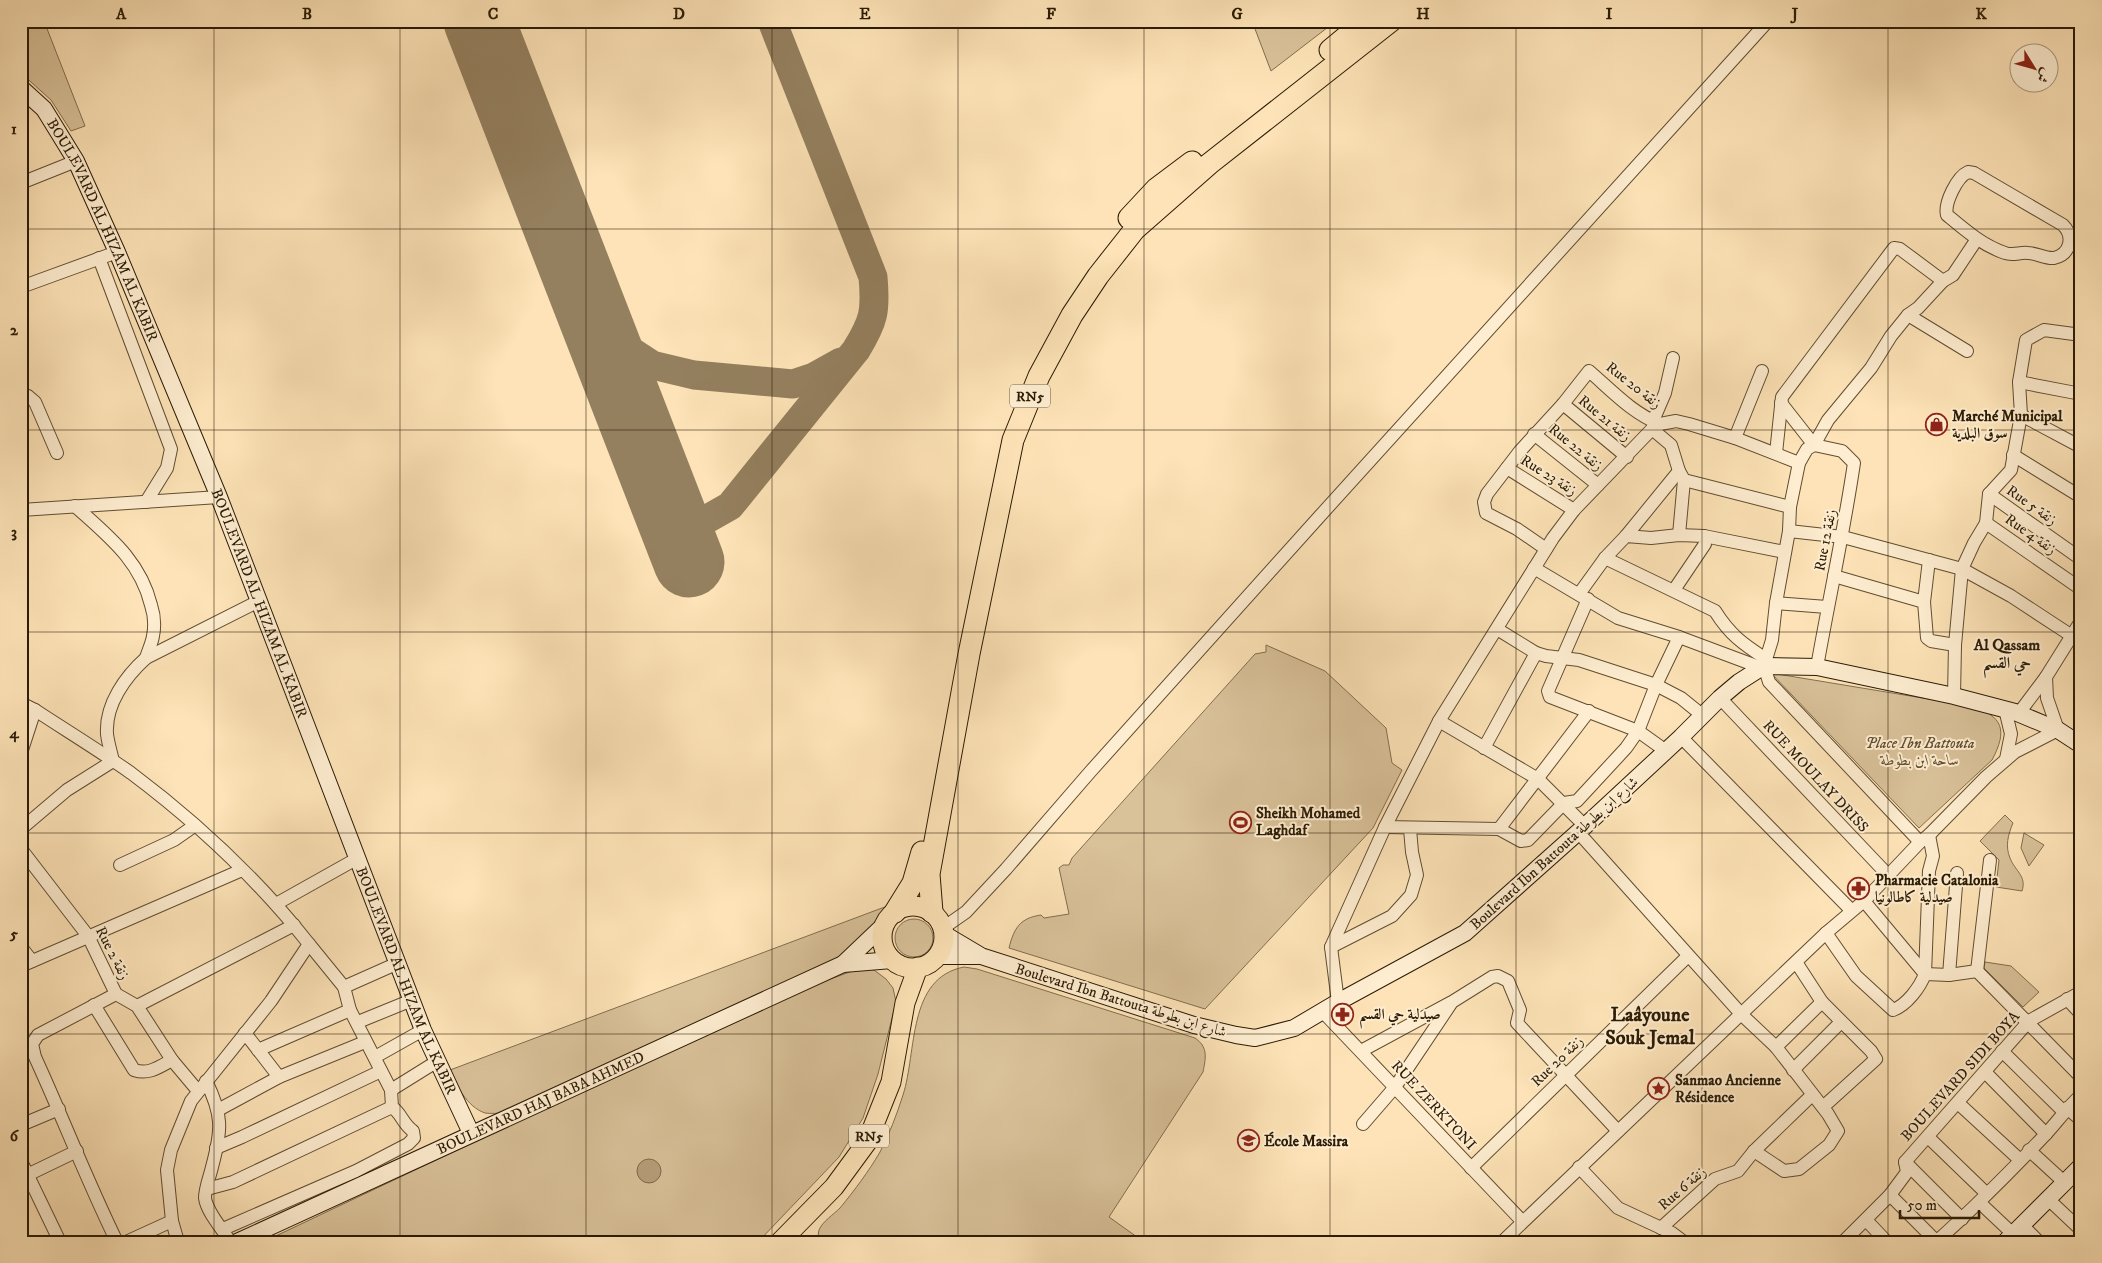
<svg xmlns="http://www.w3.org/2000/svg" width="2102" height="1263" viewBox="0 0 2102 1263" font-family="'IM FELL DW Pica',Amiri,serif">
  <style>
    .green { fill: #d9c199; stroke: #826e4e }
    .water { fill: #b69f7a; stroke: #7e6a4b }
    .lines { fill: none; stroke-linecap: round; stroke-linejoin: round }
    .taxiway { stroke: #947f5e; stroke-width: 29 }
    .runway { stroke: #947f5e; stroke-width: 71 }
    .street-casing { stroke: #604d31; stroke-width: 14 }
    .secondary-casing { stroke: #2b1b04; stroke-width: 18 }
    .primary-casing { stroke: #2b1b04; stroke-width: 21 }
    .highway-casing { stroke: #2b1b04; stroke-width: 23 }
    .street { stroke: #feedd0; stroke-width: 12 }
    .secondary { stroke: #feedd0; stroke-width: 16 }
    .primary { stroke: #fde3b7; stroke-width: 19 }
    .highway { stroke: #fde3b7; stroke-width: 21 }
    .grid { fill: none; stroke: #2b1b04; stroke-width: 1; stroke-opacity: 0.55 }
    .labels { text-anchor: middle; stroke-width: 4; stroke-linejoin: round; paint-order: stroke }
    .shield { fill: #feedd0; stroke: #6a5a41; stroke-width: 1 }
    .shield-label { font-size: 14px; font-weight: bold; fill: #2b1b04 }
    .street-label { font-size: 15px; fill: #2b1b04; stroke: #feedd0 }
    .poi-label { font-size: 15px; font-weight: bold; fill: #2b1b04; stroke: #feedd0; text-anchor: start }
    .park-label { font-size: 15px; font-style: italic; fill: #5f4d31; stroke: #feedd0 }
    .neighbourhood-label { font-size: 16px; font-weight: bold; fill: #2b1b04; stroke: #feedd0 }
    .district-label { font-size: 20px; font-weight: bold; fill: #2b1b04; stroke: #feedd0 }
    .neatline { fill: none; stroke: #2b1b04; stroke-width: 2 }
    .grid-label { font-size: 16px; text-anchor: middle; font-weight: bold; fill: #2b1b04 }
  </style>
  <rect width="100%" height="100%" fill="#fde3b7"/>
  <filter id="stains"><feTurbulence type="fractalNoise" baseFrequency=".004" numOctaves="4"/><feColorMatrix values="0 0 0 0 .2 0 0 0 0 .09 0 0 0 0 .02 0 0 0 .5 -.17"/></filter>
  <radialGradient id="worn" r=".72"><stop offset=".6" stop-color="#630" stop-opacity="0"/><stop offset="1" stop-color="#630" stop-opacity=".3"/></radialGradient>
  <!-- green -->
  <g class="green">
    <path d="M21 21H44L85 126 71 131 51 100 21 73Z"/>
    <path d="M1252 21H1336L1271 71Z"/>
    <path d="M1266 645 1325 671 1386 728 1392 763 1402 770 1373 828 1205 1009 1009 948C1014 928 1020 918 1041 915L1044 918 1069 914 1059 868 1063 865H1069L1072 858 1255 654 1266 652Z"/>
    <path d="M1771 673 1971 706C2003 716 2008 730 1992 760L1919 828Z"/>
    <path d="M2005 815 2013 823C2008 835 2005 846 2010 858 2015 871 2027 876 2022 891L1996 887 1999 860 1980 841Z"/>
    <path d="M2024 833 2044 845 2029 866 2021 848Z"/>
    <path d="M898 902 848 953 505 1113C499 1113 490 1114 485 1113 467 1107 456 1085 450 1070Z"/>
    <circle cx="914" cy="938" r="19"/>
    <path d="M1985 962 2011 966 2039 992 2023 1007 1984 968Z"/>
    <path d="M964 967 977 969 1195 1038C1208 1047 1206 1057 1203 1072L1109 1217 1144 1242H818C818 1238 818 1234 819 1230 822 1222 834 1214 840 1208 854 1191 869 1171 880 1152 889 1135 897 1114 903 1095 917 1052 907 978 964 967Z"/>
    <path d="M861 968 874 970 886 979 893 988 896 1002 878 1074 863 1118 839 1157 758 1242H263L508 1126 819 983Z"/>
  </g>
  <!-- water -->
  <circle class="water" cx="649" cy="1171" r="12"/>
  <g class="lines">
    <!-- taxiway -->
    <g class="taxiway">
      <path d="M589 304 608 335 626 348 652 365 694 375 793 384 814 377 841 362"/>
      <path d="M679 535 730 506 856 350C874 321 876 311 873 277L772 21"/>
    </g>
    <!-- runway -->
    <path class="runway" d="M479 21 689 562"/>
    <defs>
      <g id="street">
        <path d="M1968 172 1974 173 2063 225C2074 236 2071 254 2054 258 2046 259 2036 253 2028 253 2020 252 2013 256 2005 253 1982 245 1965 230 1947 215 1944 203 1957 177 1968 172Z"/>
        <path d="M21 183 76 161"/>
        <path d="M99 258 171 449 167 468 146 502"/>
        <path d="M21 287 117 252"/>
        <path d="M1908 315 1967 351"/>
        <path d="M2019 382 2081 394"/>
        <path d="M21 394 28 396 35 402 57 453"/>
        <path d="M1781 403 1814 445 1842 451 1854 463C1844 531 1829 599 1817 667"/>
        <path d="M1563 404 1627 457"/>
        <path d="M2021 415 2081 447"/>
        <path d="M1653 421 1665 393 1673 358"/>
        <path d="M1652 429 1671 445 1679 471 1684 480 1790 507"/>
        <path d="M1534 434 1598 485"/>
        <path d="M1735 438 1762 371"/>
        <path d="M1776 453 1782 397 1894 248 1900 249 1943 281"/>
        <path d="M2013 455 2081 497"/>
        <path d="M1507 468 1574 510"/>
        <path d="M1989 494 2081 559"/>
        <path d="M75 506C108 536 140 560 151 605 154 614 155 626 153 636 152 643 148 651 146 658"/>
        <path d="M21 510 219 497"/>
        <path d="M1986 523 2081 589"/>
        <path d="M1789 531 1843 537 1962 569 2011 596 2072 636"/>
        <path d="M1679 535 1684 480"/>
        <path d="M1626 536 1679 471"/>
        <path d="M1704 536 1785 552"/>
        <path d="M1546 549 1517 529 1486 513 1484 502 1487 494 1520 451 1563 404 1589 371C1610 389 1633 414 1660 424"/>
        <path d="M1605 558 1715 611C1730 635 1743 644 1766 659"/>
        <path d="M1534 568 1618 618 1679 637 1762 668"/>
        <path d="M1834 576 1924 602 1927 638 1931 641 1955 645"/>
        <path d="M1579 594 1605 558 1626 536 1651 538 1679 535 1704 536 1705 544 1674 590"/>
        <path d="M1588 599 1548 691 1550 697 1638 731 1666 751"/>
        <path d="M1924 602 1929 560"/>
        <path d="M1776 603 1827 607"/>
        <path d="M1497 629 1536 653 1546 656 1579 660 1656 685 1681 698 1702 715"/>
        <path d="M1954 696 1955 645 1962 569 1974 543 1986 523 1989 494 2011 470 2021 415 2019 382 2026 340 2044 330 2081 335"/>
        <path d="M1720 698 1888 875"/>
        <path d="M21 703 35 710C67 731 100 751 131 773 195 821 259 881 309 944L271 1001 191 1101 171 1150 167 1170 172 1221 178 1242"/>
        <path d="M2005 709 2011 734 2006 759"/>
        <path d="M2019 713 2046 677"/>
        <path d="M1439 721 1538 779 1585 826"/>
        <path d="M1681 737 1851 910"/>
        <path d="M1484 748 1536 653"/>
        <path d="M21 753 35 710"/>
        <path d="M1385 827 1499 829 1521 841 1528 840 1564 803 1577 801 1626 748 1638 731 1656 685 1679 637"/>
        <path d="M21 829 67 790 113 761C111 752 108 743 107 734 105 704 126 676 146 658L259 601"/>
        <path d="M1499 829 1589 711"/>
        <path d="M1578 832 1742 1015 1776 1047 1828 1114 1838 1131 1829 1145 1799 1169 1784 1171 1754 1151"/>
        <path d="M1920 842 1769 682 1764 666 1772 640 1776 603 1789 531 1790 507 1799 463 1807 449 1814 445 1828 420 1871 368 1891 336 1908 315 1918 308 1943 281 1953 275 1977 239"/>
        <path d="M21 849 88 936 116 994 137 1006 172 1060 198 1091"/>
        <path d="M120 865 174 840 194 826"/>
        <path d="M1864 901 1925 974 1949 975 1977 971"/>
        <path d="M276 904 358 858"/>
        <path d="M943 928 966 912 1006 869 1090 772 1319 517 1768 21"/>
        <path d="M1826 933 1856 976 1893 1010C1907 1005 1920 987 1925 974L1929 871 1933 856 1929 835"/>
        <path d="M309 944 344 987 398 963"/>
        <path d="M21 947 32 961"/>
        <path d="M1331 947 1392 916 1411 895 1417 875 1412 852 1410 829"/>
        <path d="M1796 962 1822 1002 1871 1051 1876 1059 1823 1107"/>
        <path d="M21 966 242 870"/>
        <path d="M1977 971 2081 1077"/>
        <path d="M1977 971 1990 860"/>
        <path d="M1949 975 1957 873"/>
        <path d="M116 994 38 1035 32 1044 35 1057C63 1118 87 1181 117 1242"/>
        <path d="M2067 999 2081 1014"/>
        <path d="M1338 1002 1331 947 1385 827 1439 721 1553 538 1574 510 1652 429 1660 424 1676 421 1689 424 1735 438 1799 463"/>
        <path d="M94 1005 134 1070C149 1075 159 1067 172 1060"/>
        <path d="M137 1006 294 925"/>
        <path d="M1323 1012 1522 1221"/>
        <path d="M358 1022 412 1000"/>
        <path d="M245 1033 279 1077"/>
        <path d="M1776 1047 1822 1002"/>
        <path d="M258 1050 350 1010"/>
        <path d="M1361 1051 1450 1003"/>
        <path d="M2002 1051 2063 1111"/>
        <path d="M375 1057 423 1030"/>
        <path d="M1793 1070 1841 1022"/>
        <path d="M1985 1072 2046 1134"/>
        <path d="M206 1081C223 1115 222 1130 212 1167 210 1176 205 1188 205 1198 207 1213 223 1229 230 1242"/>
        <path d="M391 1090 436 1062"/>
        <path d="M1958 1103 2020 1160"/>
        <path d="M2067 1108 2081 1120"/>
        <path d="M218 1110 279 1077 365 1042"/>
        <path d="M1363 1124 1395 1087 1452 1002 1492 977 1498 976 1508 981 1520 1010 1517 1023 1618 1131"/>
        <path d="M21 1125 59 1109"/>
        <path d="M1928 1137 1986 1193"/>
        <path d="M216 1148 242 1137 381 1071"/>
        <path d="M2029 1150 2064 1182"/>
        <path d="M21 1161 60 1242"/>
        <path d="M1905 1162 1962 1219"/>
        <path d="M1579 1167 1618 1208 1672 1233 1684 1242"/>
        <path d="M1471 1168 1688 956"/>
        <path d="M21 1178 77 1151"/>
        <path d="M207 1189 233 1182 392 1107"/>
        <path d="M1890 1195 1936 1241"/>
        <path d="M2047 1198 2081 1230"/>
        <path d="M1979 1202 2013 1234"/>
        <path d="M1866 1220 1887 1242"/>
        <path d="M2022 1225 2039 1242"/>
        <path d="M1661 1228 1715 1179 1738 1171 1754 1151 1812 1095"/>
        <path d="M223 1229 356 1171 408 1144 414 1138 413 1131C402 1123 402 1114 392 1107L391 1090 350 1010 344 987"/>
        <path d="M126 1242 172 1221"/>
        <path d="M1502 1242 1826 933 1864 901 1920 842 1929 835 1986 777 2015 752 2058 730 2047 698 2046 677 2081 621"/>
        <path d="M1843 1242 1890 1195 1907 1172 1905 1162 2029 1021 2081 992"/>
        <path d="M1936 1242C1974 1208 2010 1172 2045 1135 2058 1121 2066 1109 2081 1095"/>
      </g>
      <g id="secondary">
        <path id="s1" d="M21 88 44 109 76 161 117 252 219 497 423 1030 471 1133"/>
        <path d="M944 934 981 956 1194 1025 1236 1035 1255 1038 1294 1028 1338 1002 1465 933 1585 826 1681 737 1720 698 1739 682 1764 666 1817 667 1954 696 2015 712 2058 730 2081 745"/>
        <path d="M938 956H978"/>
        <path d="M843 964 892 960"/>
        <path id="s2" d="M237 1242 843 964 884 925"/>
        <path d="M2005 1242 2081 1166"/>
      </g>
      <g id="primary">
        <circle cx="913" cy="937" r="31"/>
        <path d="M780 1242 834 1187 867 1142 891 1082 905 1003 918 967"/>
      </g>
      <g id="highway">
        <path d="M1330 50 1365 21"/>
        <path d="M1129 218 1156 189 1192 162"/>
        <path d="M895 912 913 883 922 852"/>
        <path d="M932 912 929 874 969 654 1013 440 1039 376 1072 315 1098 276 1135 229 1209 164 1391 21"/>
      </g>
    </defs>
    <!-- street casing -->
    <use href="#street" class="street-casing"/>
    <!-- secondary casing -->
    <use href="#secondary" class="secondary-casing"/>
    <!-- primary casing -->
    <use href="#primary" class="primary-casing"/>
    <!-- highway casing -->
    <use href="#highway" class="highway-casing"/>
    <!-- street -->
    <use href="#street" class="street"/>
    <!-- secondary -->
    <use href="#secondary" class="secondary"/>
    <!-- primary -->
    <use href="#primary" class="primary"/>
    <!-- highway -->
    <use href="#highway" class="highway"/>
  </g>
  <!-- grid -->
  <path class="grid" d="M214 21V1242M400 21V1242M586 21V1242M772 21V1242M958 21V1242M1144 21V1242M1330 21V1242M1516 21V1242M1702 21V1242M1888 21V1242M21 229H2081M21 430H2081M21 632H2081M21 833H2081M21 1034H2081"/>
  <!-- icons -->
  <defs>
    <symbol id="shop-ring" viewBox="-11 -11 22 22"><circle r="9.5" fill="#feedd0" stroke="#8f2418" stroke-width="1.5"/><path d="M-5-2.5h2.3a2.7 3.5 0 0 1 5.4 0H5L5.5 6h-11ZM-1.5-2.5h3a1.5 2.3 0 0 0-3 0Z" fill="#8f2418"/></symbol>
    <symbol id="stadium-ring" viewBox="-11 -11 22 22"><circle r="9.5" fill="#feedd0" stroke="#8f2418" stroke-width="1.5"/><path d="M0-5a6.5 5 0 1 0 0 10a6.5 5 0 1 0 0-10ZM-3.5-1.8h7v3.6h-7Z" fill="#8f2418"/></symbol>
    <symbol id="pharmacy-ring" viewBox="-11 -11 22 22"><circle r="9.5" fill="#feedd0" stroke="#8f2418" stroke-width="1.5"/><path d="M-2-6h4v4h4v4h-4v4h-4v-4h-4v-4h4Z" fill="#8f2418"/></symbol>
    <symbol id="sight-ring" viewBox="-11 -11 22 22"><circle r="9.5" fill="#feedd0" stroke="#8f2418" stroke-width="1.5"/><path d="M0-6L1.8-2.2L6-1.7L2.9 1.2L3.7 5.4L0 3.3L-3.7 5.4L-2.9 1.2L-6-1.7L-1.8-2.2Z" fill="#8f2418"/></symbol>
    <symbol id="school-ring" viewBox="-11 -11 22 22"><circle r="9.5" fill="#feedd0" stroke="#8f2418" stroke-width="1.5"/><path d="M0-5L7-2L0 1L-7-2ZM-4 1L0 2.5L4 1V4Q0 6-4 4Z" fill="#8f2418"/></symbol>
  </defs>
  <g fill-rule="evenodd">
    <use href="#shop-ring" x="1924" y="412" width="25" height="25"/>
    <use href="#stadium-ring" x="1228" y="810" width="25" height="25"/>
    <use href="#pharmacy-ring" x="1846" y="876" width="25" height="25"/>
    <use href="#pharmacy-ring" x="1330" y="1002" width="25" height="25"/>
    <use href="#sight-ring" x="1646" y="1076" width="25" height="25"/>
    <use href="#school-ring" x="1236" y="1128" width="25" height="25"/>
  </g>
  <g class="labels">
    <!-- shield labels -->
    <g class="shield">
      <rect x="1010" y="384.5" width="40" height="23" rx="4"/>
      <rect x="849" y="1124.5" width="40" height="23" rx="4"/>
    </g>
    <g class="shield-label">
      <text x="1030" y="401">RN5</text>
      <text x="869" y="1141">RN5</text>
    </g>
    <!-- street labels -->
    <g class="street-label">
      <text dy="5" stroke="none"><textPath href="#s1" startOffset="166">BOULEVARD AL HIZAM AL KABIR</textPath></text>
      <text transform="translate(1634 385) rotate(38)" y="5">Rue 20 زنقة</text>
      <text transform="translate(1605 418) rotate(39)" y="5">Rue 21 زنقة</text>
      <text transform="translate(1576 447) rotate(39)" y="5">Rue 22 زنقة</text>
      <text transform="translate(1549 475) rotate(32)" y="5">Rue 23 زنقة</text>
      <text transform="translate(2032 505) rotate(35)" y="5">Rue 5 زنقة</text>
      <text transform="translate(2031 534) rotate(35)" y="5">Rue 4 زنقة</text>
      <text transform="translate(1825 540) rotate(-79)" y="5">Rue 12 زنقة</text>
      <text dy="5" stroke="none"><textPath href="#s1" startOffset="571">BOULEVARD AL HIZAM AL KABIR</textPath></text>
      <text transform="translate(1816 776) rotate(47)" y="5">RUE MOULAY DRISS</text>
      <text transform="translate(1554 853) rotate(-42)" y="5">Boulevard Ibn Battouta شارع ابن بطوطة</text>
      <text transform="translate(113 953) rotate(63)" y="5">Rue 2 زنقة</text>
      <text dy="5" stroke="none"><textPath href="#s1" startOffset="976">BOULEVARD AL HIZAM AL KABIR</textPath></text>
      <text transform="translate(1121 1000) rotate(17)" y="5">Boulevard Ibn Battouta شارع ابن بطوطة</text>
      <text transform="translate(1557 1061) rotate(-44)" y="5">Rue 20 زنقة</text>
      <text transform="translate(1960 1076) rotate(-48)" y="5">BOULEVARD SIDI BOYA</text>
      <text dy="5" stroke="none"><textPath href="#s2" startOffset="334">BOULEVARD HAJ BABA AHMED</textPath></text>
      <text transform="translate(1434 1105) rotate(47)" y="5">RUE ZERKTONI</text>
      <text transform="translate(1682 1188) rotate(-41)" y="5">Rue 6 زنقة</text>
    </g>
    <!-- poi labels -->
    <g class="poi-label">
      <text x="1952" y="421">Marché Municipal<tspan x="1952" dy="17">سوق البلدية</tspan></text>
      <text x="1256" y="818">Sheikh Mohamed<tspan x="1256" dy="17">Laghdaf</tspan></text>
      <text x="1875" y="885">Pharmacie Catalonia<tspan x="1875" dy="17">صيدلية كاطالونيا</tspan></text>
      <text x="1359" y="1019">صيدلية حي القسم</text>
      <text x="1675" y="1085">Sanmao Ancienne<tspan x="1675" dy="17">Résidence</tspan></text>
      <text x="1264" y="1146">École Massira</text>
    </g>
    <!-- park labels -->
    <g class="park-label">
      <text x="1920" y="748">Place Ibn Battouta<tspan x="1920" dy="17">ساحة ابن بطوطة</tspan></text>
    </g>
    <!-- neighbourhood labels -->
    <g class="neighbourhood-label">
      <text x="2007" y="650">Al Qassam<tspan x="2007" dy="18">حي القسم</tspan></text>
    </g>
    <!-- district labels -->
    <g class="district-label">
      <text x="1650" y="1021">Laâyoune<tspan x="1650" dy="23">Souk Jemal</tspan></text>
    </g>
  </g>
  <!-- margin -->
  <rect width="2102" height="1263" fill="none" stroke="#fde3b7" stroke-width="55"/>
  <!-- north arrow -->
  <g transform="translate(2034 68) rotate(127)"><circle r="24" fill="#feedd0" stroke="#aa997e"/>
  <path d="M0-4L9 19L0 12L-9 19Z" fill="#8f2418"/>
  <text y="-8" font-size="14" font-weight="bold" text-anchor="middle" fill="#2b1b04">ش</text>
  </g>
  <!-- scale -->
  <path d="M1900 1210v8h79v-8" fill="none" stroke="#2b1b04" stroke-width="2.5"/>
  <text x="1907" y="1210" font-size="15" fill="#2b1b04" stroke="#feedd0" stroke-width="4" paint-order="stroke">50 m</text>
  <rect x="28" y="28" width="2046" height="1208" class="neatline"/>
  <g class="grid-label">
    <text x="121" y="19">A</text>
    <text x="307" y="19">B</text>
    <text x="493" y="19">C</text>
    <text x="679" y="19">D</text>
    <text x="865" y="19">E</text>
    <text x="1051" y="19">F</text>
    <text x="1237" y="19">G</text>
    <text x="1423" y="19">H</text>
    <text x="1609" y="19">I</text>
    <text x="1795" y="19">J</text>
    <text x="1981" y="19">K</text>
    <text x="14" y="134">1</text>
    <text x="14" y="335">2</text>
    <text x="14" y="537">3</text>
    <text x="14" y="738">4</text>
    <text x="14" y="939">5</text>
    <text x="14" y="1141">6</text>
  </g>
  <rect width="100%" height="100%" filter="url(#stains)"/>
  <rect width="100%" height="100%" fill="url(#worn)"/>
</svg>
